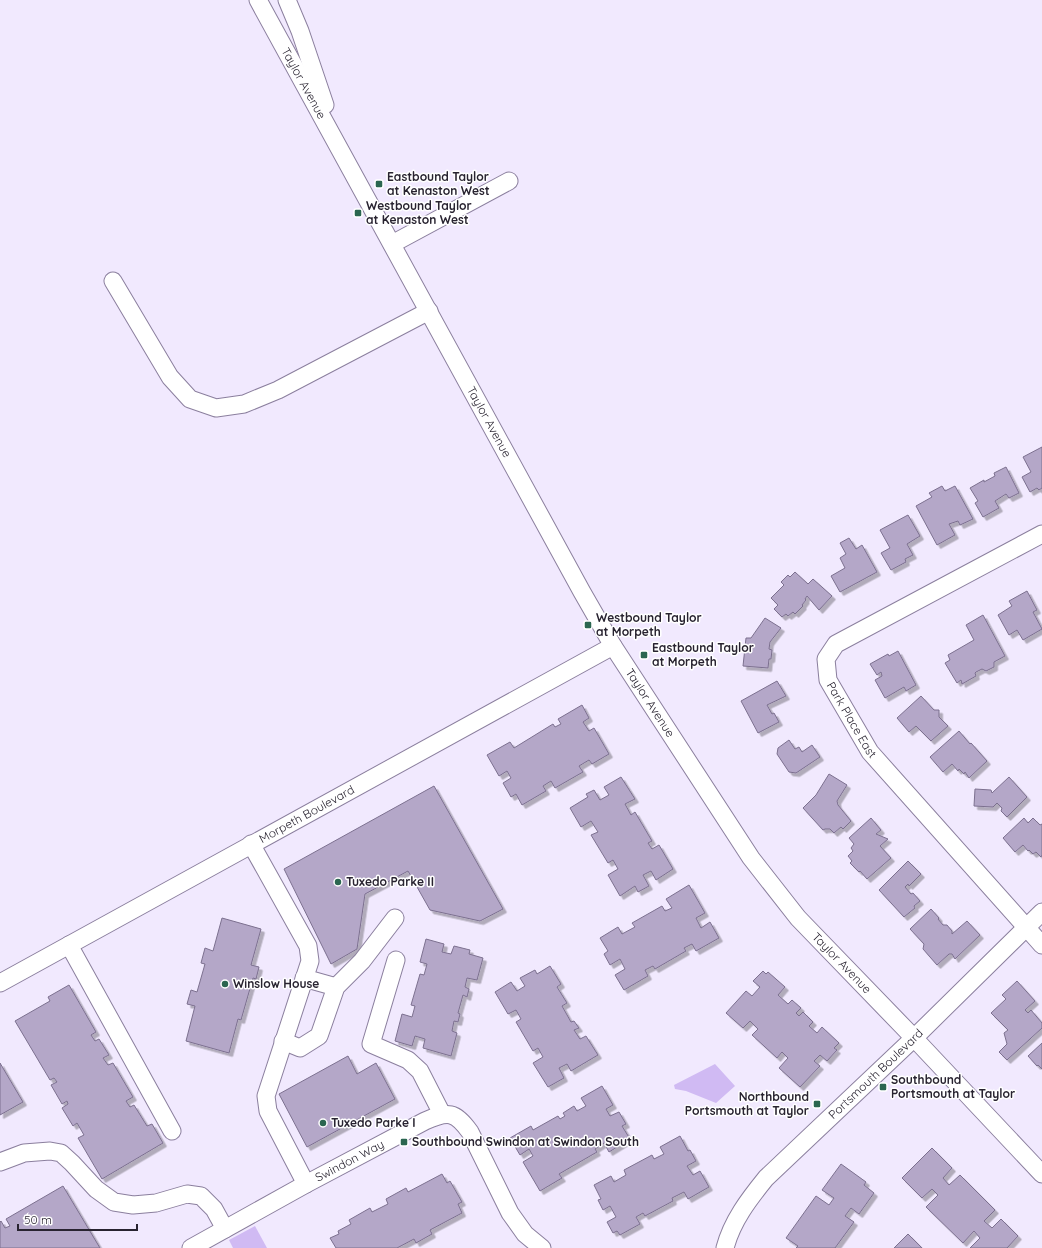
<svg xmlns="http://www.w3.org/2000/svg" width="1042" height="1248" viewBox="0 0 1042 1248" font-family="Quicksand,sans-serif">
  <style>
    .green { fill: #d0baf3 }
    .building { fill: #b4a7c8; stroke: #7c708f; filter: url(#shadow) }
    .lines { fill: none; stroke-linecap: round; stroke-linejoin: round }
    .minor-casing { stroke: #8b7f9e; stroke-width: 19 }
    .minor { stroke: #fff; stroke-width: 17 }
    .poi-dot { fill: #2b6650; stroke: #fff; stroke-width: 1.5 }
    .labels { text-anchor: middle; stroke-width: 3; stroke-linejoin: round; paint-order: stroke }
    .street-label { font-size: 12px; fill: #282330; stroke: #fff }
    .poi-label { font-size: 12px; font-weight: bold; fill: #282330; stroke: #fff; text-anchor: start }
  </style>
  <defs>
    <filter id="shadow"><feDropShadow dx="3.5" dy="3.5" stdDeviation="0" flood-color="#0004"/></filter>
  </defs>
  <rect width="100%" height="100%" fill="#f1e9fe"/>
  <!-- green -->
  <g class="green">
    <path d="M715 1064 735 1086 716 1103 686 1091 675 1089 674 1085Z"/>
    <path d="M255 1226 267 1248H233L229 1240Z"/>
  </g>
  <!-- building -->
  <g class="building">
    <path d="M1042 447V488L1039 490 1037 488 1030 492 1022 477 1031 472 1023 457Z"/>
    <path d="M1006 467 1019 493 1009 498 1006 494 995 501 999 508 983 517 975 503 978 501 970 488 984 480V482L995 476 994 473Z"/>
    <path d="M942 486 945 491 955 486 973 519 960 525 958 521 949 524 955 535 937 545 916 506 932 497 929 493Z"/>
    <path d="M908 515 920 536 907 544 913 555 905 559 906 562 891 570 881 553 890 548 880 530Z"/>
    <path d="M849 538 856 549 862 545 877 572 840 592 831 576 845 568 840 558 846 554 840 543Z"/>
    <path d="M795 572 808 584 813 579 832 596 819 610 807 596 805 599 806 600 802 605 803 606 795 614 793 612 788 616 786 614 782 617 774 609 778 605 771 598 784 585 781 582 788 575 790 577Z"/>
    <path d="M1027 591 1037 610 1033 612 1042 629 1023 640 1017 630 1009 635 998 615 1012 606 1009 601Z"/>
    <path d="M983 615 1005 656 994 662V667L986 671 982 669 976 672 975 673 976 676 962 684 961 680 957 683 945 663 950 660 948 655 974 640 966 625Z"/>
    <path d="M765 618 781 628 770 642 769 649 772 650 771 659H769L768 668 743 666 746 638H751Z"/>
    <path d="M898 651 916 685 906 691 904 687 885 698 875 680 882 676 881 672 877 675 870 664 888 654 889 656Z"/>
    <path d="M777 681 786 696 767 705 772 714 774 713 779 722 758 733 741 701Z"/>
    <path d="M921 696 934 710H939V717L948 726 931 741 916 726 909 732 897 718Z"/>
    <path d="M582 705 589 718 583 722 589 731 594 728 609 754 592 764 589 760 579 766 583 772 555 788 551 781 543 786 546 791 522 805 516 794 511 797 503 783 511 778 507 771 499 776 487 755 510 742 514 748 553 724 555 727 561 724 558 719Z"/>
    <path d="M959 731 970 744 971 743 987 761 969 778 965 772 964 774 959 769 958 771 952 764 943 772 930 757Z"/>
    <path d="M789 740 795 749 799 747 802 752 812 745 820 757 796 773 789 772 777 754 778 748Z"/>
    <path d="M829 774 847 785 837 801 838 805 851 821 843 829 841 827 834 833 830 829H825L823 830 803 808 816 795Z"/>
    <path d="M621 777 635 799 625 804 631 815 635 812 652 841 648 843 652 849 659 845 673 869 656 880 651 871 643 875 649 886 638 892 635 886 620 896 608 875 618 869 613 860 608 863 591 835 598 832 591 821 581 827 570 808 588 797 586 794 594 790 600 800 609 795 604 787Z"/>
    <path d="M1009 777 1027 797 1007 817 1001 811 1002 808 997 803 993 807 974 806 975 789 991 790 992 793Z"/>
    <path d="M434 786 503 909 480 921 430 910 408 871 365 894 357 949 331 964 284 869Z"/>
    <path d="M871 818 881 830 876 834 888 839 880 846 891 858 867 879 860 871 859 872 850 863 852 861 848 856 853 851 851 848 854 844 849 838Z"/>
    <path d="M1024 818 1028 823 1033 818 1040 825 1042 824V855L1041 857 1036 852 1033 854 1029 850 1028 851 1023 845 1015 852 1003 838Z"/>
    <path d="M908 861 921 874 909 886 908 884 905 887 911 894 913 893 920 901 914 906 915 908 904 917 879 890Z"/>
    <path d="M689 885 705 913 696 918 701 928 710 922 719 938 696 951 692 944 684 948 686 951 655 969 653 966 645 970 648 976 624 990 615 975 625 969 620 959 610 965 604 954 608 951 600 938 618 927 622 934 635 927 632 923 662 906 665 911 672 908 666 899Z"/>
    <path d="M931 909 939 918 938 919 943 925H947L952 931V934L967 921 980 935 955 959 952 954H949L937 965 923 949 924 944 910 929Z"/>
    <path d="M222 918 261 929 251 965 259 967 256 979 253 978 241 1020 238 1019 229 1053 186 1041 195 1006 187 1004 191 990 197 992 205 964 201 963 205 948 213 951Z"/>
    <path d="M426 939 444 944 442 952 451 954 454 946 470 950 469 954 483 958 477 980 467 978 465 987 469 989 467 997 463 995 458 1013 460 1014 458 1022 454 1021 452 1031 457 1033 451 1056 423 1048 425 1039 415 1036 412 1046 395 1041 402 1014 412 1017 415 1006 411 1005 420 974 424 975 427 964 420 962Z"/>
    <path d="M550 966 561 984 557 987 567 1003 562 1006 571 1022 574 1021 579 1028 574 1030 580 1039 586 1036 598 1055 571 1071 567 1064 559 1068 564 1078 548 1087 533 1063 543 1057 538 1048 533 1051 516 1022 521 1019 516 1010 508 1014 495 992 511 982 517 991 525 986 520 978 535 970 537 974Z"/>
    <path d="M763 971 766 974 768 972 785 987 778 995 788 1004 792 1000 801 1008 796 1013 799 1016 803 1012 813 1022 809 1026 817 1033 822 1027 839 1043 834 1048 837 1050 827 1061 820 1055 814 1061 820 1066 800 1087 779 1068 788 1058 782 1052 777 1058 752 1035 758 1029 750 1021 743 1028 726 1013 746 991 752 996 760 987 753 981Z"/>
    <path d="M1017 981 1035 1001 1025 1010 1028 1013 1031 1010 1042 1023V1028L1007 1060 999 1052 1007 1044 1004 1033 1008 1030 991 1013 1006 999 1002 995Z"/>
    <path d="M69 985 96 1032 91 1035 95 1041 99 1039 109 1055 103 1058 108 1065 113 1063 133 1097 126 1101 130 1107 134 1105 147 1126 152 1124 163 1143 102 1179 78 1138 84 1135 77 1123 73 1126 62 1108 68 1104 67 1101 62 1104 51 1085 57 1082 54 1078 50 1080 15 1021 50 1001 48 997Z"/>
    <path d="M1042 1043V1069L1038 1065 1037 1066 1028 1056Z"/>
    <path d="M348 1056 357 1074 376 1063 395 1099 307 1147 279 1094Z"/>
    <path d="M0 1063 23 1102 0 1115Z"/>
    <path d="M602 1086 613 1105 606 1109 610 1116 619 1112 626 1124 622 1126 630 1139 609 1152 604 1143 595 1149 597 1152 559 1174 562 1178 540 1191 523 1162 533 1156 529 1149 520 1155 510 1138 531 1126 533 1130 558 1116 560 1119 565 1116 563 1113 574 1106 577 1111 586 1106 581 1098Z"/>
    <path d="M680 1136 688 1151 690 1150 696 1161 687 1166 693 1175 700 1171 709 1187 688 1199 684 1192 672 1198 673 1201 645 1216 643 1213 636 1217 640 1224 620 1235 617 1231 613 1233 607 1222 616 1217 610 1206 603 1210 598 1200 601 1199 594 1185 611 1176 614 1182 626 1175 624 1170 652 1155 654 1159 664 1154 660 1147Z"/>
    <path d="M932 1148 952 1168 943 1178 949 1185 960 1175 995 1210 984 1221 992 1228 1001 1219 1018 1236 1007 1248H970L980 1238 974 1231 963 1243 926 1207 938 1195 932 1189 922 1198 902 1178Z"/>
    <path d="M841 1164 866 1182 864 1185 874 1193 859 1214 851 1208 845 1216 854 1222 835 1248H796L798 1246 786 1238 816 1196 829 1205 834 1198 822 1190Z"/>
    <path d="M442 1174 447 1183 450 1181 462 1202 458 1204 462 1213 430 1230 432 1234 416 1243 414 1239 397 1248H336L330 1238 339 1234 338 1231 351 1224 349 1220 370 1208 372 1212 388 1204 386 1199 406 1188 408 1192Z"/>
    <path d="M63 1186 100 1248H0V1222L1 1221 5 1228 10 1226 6 1219Z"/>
    <path d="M908 1234 922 1248H894Z"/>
  </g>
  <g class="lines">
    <defs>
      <g id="minor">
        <path id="s1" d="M258 0 582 592 613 646 751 858 798 918 914 1038 1042 1174"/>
        <path d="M287 0 300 31 325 105"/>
        <path d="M392 244 509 181"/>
        <path d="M113 281 170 377 190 399 216 408 244 404 278 390 429 311"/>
        <path id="s2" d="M1042 534 836 644 826 659 828 680 870 752 1042 945"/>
        <path d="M251 844 308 946 310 961 266 1096 268 1111 306 1184"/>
        <path d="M69 945 172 1131"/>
        <path d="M396 960 371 1044 408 1060 420 1071 442 1114"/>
        <path d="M304 978 336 987"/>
        <path id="s3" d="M0 983 613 646"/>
        <path d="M283 1041 300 1048 319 1036 336 987 362 961 395 918"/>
        <path d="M0 1162 24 1153 50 1151 61 1153 72 1163 96 1189 114 1202 133 1205 156 1203 187 1194 201 1196 214 1209 225 1229"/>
        <path id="s4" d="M191 1248 306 1184 425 1121C448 1111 455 1111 470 1132L510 1213 525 1234 542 1248"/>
        <path id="s5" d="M725 1248C732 1221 749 1199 766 1178L914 1038 1042 912"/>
      </g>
    </defs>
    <!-- minor casing -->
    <use href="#minor" class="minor-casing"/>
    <!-- minor -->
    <use href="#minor" class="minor"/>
  </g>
  <!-- markers -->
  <g class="poi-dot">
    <rect x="375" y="180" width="8" height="8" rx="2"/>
    <rect x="354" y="209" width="8" height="8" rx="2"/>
    <rect x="584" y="621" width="8" height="8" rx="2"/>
    <rect x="640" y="651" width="8" height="8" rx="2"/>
    <circle cx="338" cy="882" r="4"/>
    <circle cx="225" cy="984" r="4"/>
    <rect x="879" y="1083" width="8" height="8" rx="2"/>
    <rect x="813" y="1100" width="8" height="8" rx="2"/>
    <circle cx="323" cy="1123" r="4"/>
    <rect x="400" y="1138" width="8" height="8" rx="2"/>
  </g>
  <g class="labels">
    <!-- street labels -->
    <g class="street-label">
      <text dy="4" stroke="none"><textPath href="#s1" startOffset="95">Taylor Avenue</textPath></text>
      <text dy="4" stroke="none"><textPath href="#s1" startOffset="481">Taylor Avenue</textPath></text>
      <text dy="4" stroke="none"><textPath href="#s1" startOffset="805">Taylor Avenue</textPath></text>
      <text dy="4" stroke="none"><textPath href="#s2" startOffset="319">Park Place East</textPath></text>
      <text dy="4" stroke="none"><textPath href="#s3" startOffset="350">Morpeth Boulevard</textPath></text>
      <text dy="4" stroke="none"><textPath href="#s1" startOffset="1129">Taylor Avenue</textPath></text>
      <text dy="4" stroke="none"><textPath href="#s5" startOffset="233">Portsmouth Boulevard</textPath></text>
      <text dy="4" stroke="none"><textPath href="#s4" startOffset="181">Swindon Way</textPath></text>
    </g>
    <!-- poi labels -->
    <g class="poi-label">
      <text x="387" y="181">Eastbound Taylor<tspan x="387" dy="14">at Kenaston West</tspan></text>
      <text x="366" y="210">Westbound Taylor<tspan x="366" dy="14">at Kenaston West</tspan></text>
      <text x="596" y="622">Westbound Taylor<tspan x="596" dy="14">at Morpeth</tspan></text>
      <text x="652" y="652">Eastbound Taylor<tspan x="652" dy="14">at Morpeth</tspan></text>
      <text x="346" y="886">Tuxedo Parke II</text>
      <text x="233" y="988">Winslow House</text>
      <text x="891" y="1084">Southbound<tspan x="891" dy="14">Portsmouth at Taylor</tspan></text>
      <text x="809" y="1101" text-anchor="end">Northbound<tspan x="809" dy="14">Portsmouth at Taylor</tspan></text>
      <text x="331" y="1127">Tuxedo Parke I</text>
      <text x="412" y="1146">Southbound Swindon at Swindon South</text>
    </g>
  </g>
  <!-- scale -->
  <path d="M18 1224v6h119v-6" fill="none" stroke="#282330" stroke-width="2"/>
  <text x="24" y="1224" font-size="12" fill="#282330" stroke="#ffffff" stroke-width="3" paint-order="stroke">50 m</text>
</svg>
